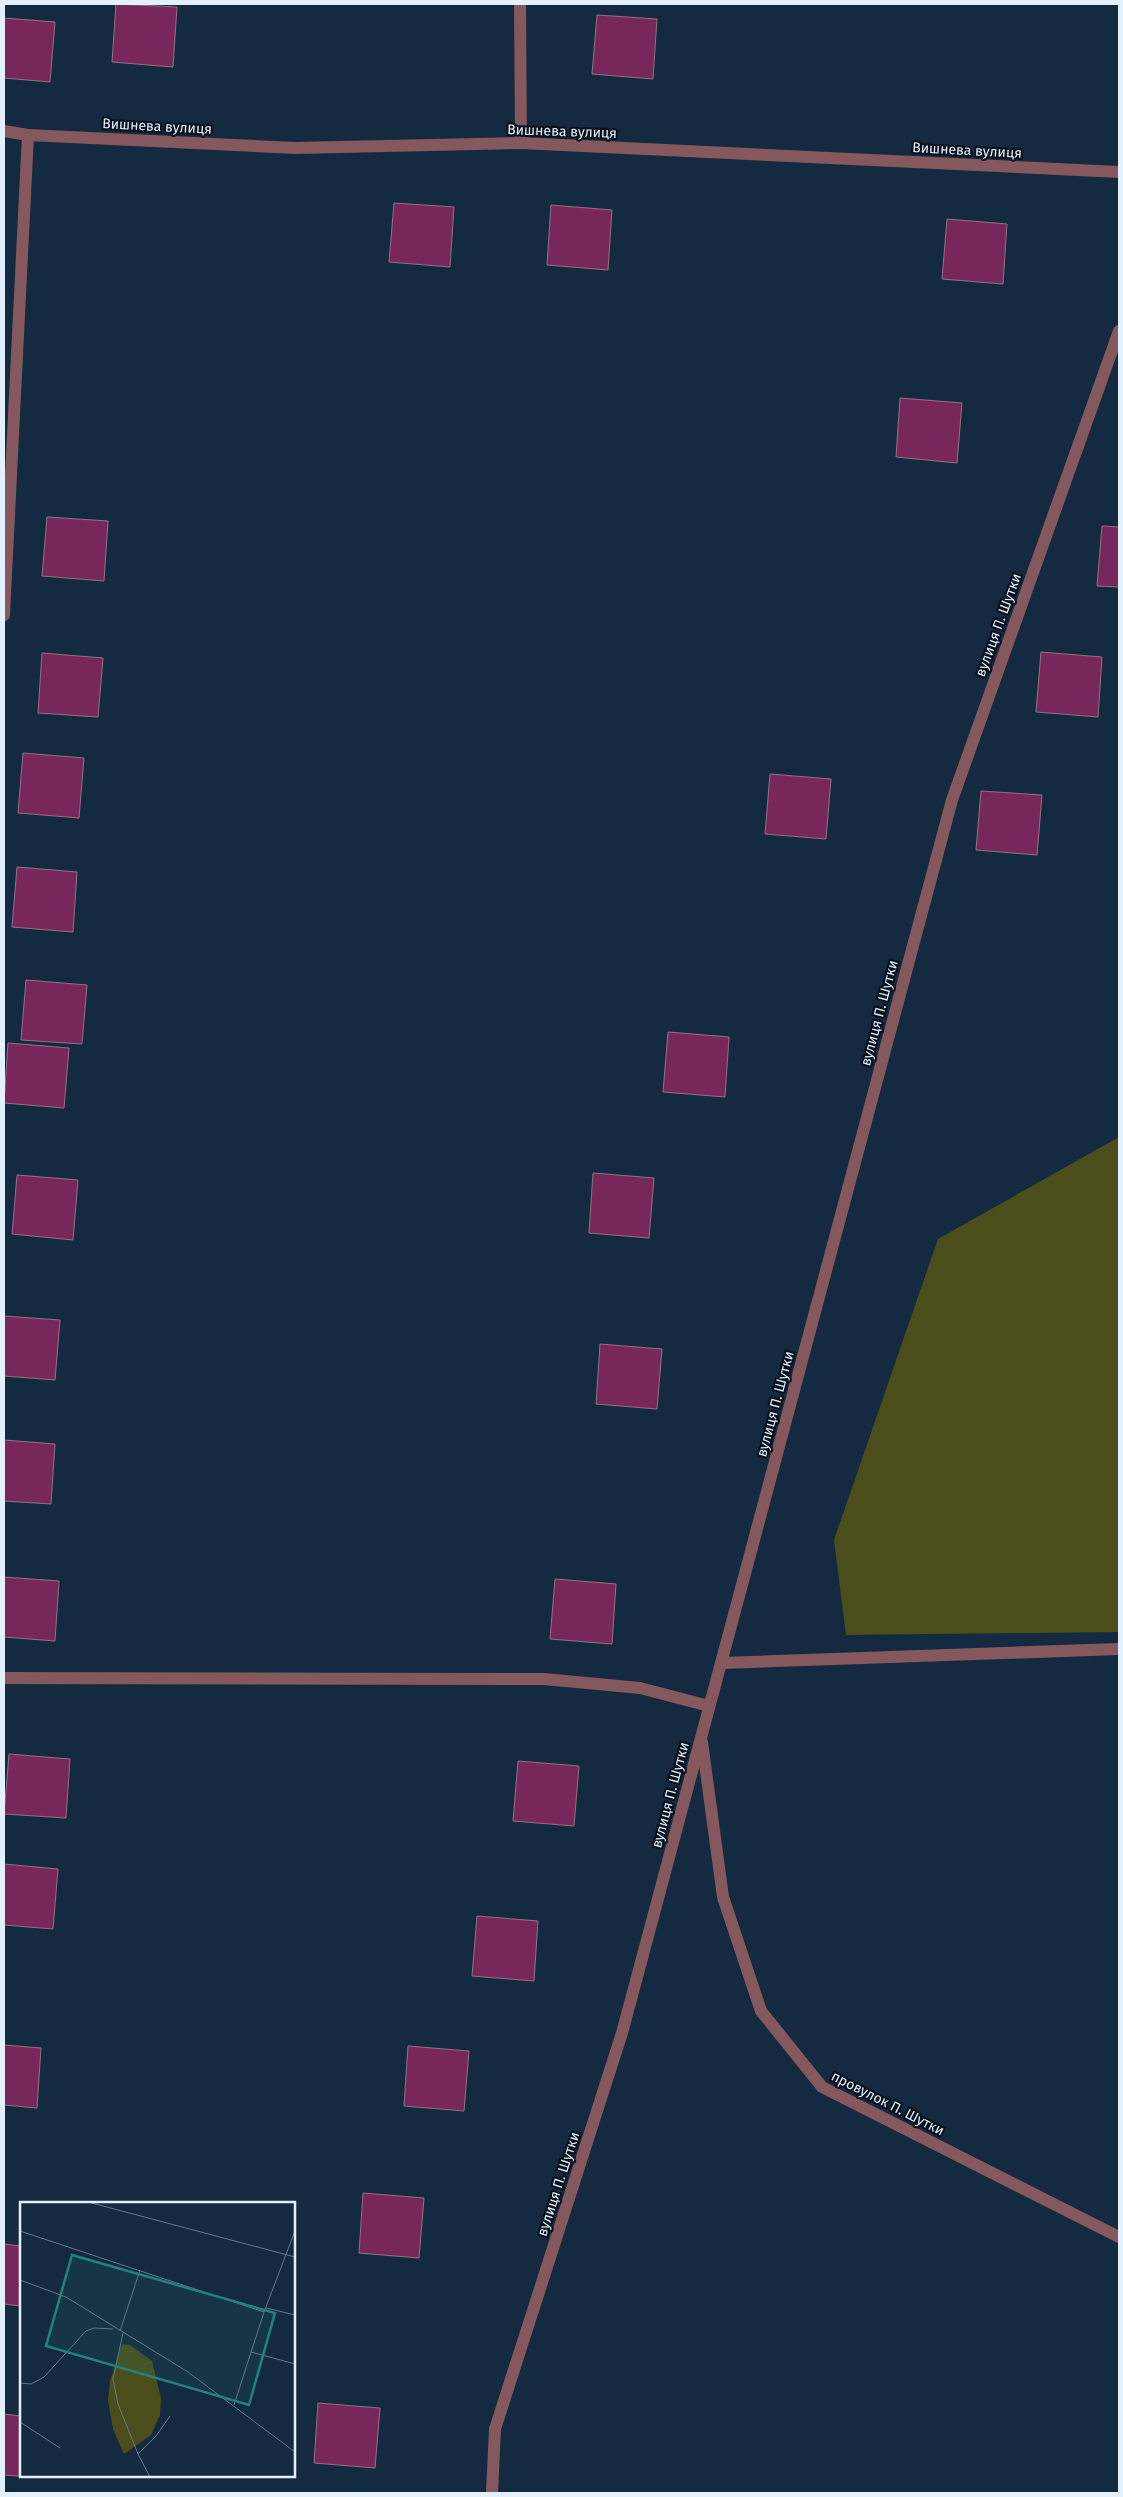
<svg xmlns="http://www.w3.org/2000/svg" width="1123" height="2497" viewBox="0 0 1123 2497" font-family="'Fira Sans',sans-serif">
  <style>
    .green { fill: #4b4e1a }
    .building { fill: #78275d; stroke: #937285 }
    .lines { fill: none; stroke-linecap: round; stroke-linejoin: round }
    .minor { stroke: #84585d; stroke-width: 12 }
    .labels { text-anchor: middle; stroke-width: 4.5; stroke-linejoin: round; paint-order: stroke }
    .street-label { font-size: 14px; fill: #e2f0ff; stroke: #09121c }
    .inset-road { fill: none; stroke: #66798c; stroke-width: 1 }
    .view { fill: #24827c; fill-opacity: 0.15; stroke: #24827c; stroke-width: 2.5 }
    .inset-edge { fill: none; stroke: #e2f0ff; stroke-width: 2.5 }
  </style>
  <rect width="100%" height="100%" fill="#142a40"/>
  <!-- green -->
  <path class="green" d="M1119 1137V1632L846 1635 834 1540 938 1239Z"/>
  <!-- building -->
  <g class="building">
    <path d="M116 4 177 7 173 67 112 62Z"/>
    <path d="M597 15 657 19 653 79 592 74Z"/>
    <path d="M4 18 55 22 50 82 4 78Z"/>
    <path d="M394 203 454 207 450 267 389 262Z"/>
    <path d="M551 205 612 210 608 270 547 265Z"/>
    <path d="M947 219 1007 224 1003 284 942 279Z"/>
    <path d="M900 398 962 403 957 463 896 457Z"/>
    <path d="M47 517 108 521 104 581 42 576Z"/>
    <path d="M1102 526 1119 527V587L1097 586Z"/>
    <path d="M1041 652 1102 657 1098 717 1036 712Z"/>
    <path d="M42 653 103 658 98 717 38 713Z"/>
    <path d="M23 753 84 758 79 818 18 813Z"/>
    <path d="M770 774 831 779 826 839 765 834Z"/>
    <path d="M981 791 1042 795 1037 855 976 850Z"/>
    <path d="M17 867 77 872 73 932 12 927Z"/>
    <path d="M26 980 87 985 82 1044 21 1040Z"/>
    <path d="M668 1032 729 1037 725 1097 663 1092Z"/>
    <path d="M8 1043 69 1048 64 1108 4 1103Z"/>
    <path d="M593 1173 654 1178 649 1238 589 1233Z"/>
    <path d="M17 1175 78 1180 73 1240 12 1234Z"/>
    <path d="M4 1316 60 1320 55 1380 4 1376Z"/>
    <path d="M600 1344 662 1349 657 1409 596 1404Z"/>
    <path d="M4 1440 55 1444 51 1504 4 1501Z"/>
    <path d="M4 1577 59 1581 55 1641 4 1637Z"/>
    <path d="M555 1579 616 1584 612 1644 550 1639Z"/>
    <path d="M9 1754 70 1759 66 1818 4 1814Z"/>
    <path d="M518 1761 579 1766 574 1826 513 1821Z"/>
    <path d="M4 1864 58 1869 53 1929 4 1925Z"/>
    <path d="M477 1916 538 1921 534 1981 472 1976Z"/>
    <path d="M4 2045 41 2048 37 2108 4 2105Z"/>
    <path d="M408 2046 469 2051 464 2111 404 2106Z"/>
    <path d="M363 2193 424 2198 419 2258 359 2253Z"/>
    <path d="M4 2244 21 2246V2306L4 2304Z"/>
    <path d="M318 2403 380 2408 375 2468 314 2463Z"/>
    <path d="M4 2414 21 2416V2476L32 2477 4 2475Z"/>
  </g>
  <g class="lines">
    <!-- minor -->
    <g class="minor">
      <path d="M520 4 521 143"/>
      <path d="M4 131 28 135 295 148 521 143 1119 172"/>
      <path d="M4 615 28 135"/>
      <path d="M721 1663 1119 1649"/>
      <path d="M4 1678 544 1679 640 1688 709 1706"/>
      <path d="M702 1742 723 1897 761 2011 822 2087 1119 2237"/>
      <path d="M492 2493 495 2429 622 2033 952 800 1119 331"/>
    </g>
  </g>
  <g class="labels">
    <!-- street labels -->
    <g class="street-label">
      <text transform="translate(157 126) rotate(3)" y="5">Вишнева вулиця</text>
      <text transform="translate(562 131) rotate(2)" y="5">Вишнева вулиця</text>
      <text transform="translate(967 150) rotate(3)" y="5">Вишнева вулиця</text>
      <text transform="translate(998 625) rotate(-70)" y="5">вулиця П. Шутки</text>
      <text transform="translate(879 1013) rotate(-75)" y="5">вулиця П. Шутки</text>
      <text transform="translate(775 1404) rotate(-75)" y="5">вулиця П. Шутки</text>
      <text transform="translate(670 1795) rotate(-75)" y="5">вулиця П. Шутки</text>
      <text transform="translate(888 2103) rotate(27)" y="5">провулок П. Шутки</text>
      <text transform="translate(558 2184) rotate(-72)" y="5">вулиця П. Шутки</text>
    </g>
  </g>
  <!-- overview -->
  <g transform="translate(20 2202)">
    <rect width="275" height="275" fill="#142a40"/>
    <path d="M102 142 110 143 132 159 141 196 140 213 131 233 104 252 93 227 88 198 90 179Z" fill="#4b4e1a"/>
    <path class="inset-road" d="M68 0 275 55M0 29 244 110M0 78 46 95 168 170 275 250M246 106 275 113M100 129 120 68M103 131 93 177 98 202 118 252M231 150 275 162M0 181 11 182 24 175 66 129 74 126 93 127M214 203 244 110 275 29M0 220 40 246M130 275 118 252 136 234 150 214"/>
    <path class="view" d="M52 53 255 111 229 203 26 144Z"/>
    <rect width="275" height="275" class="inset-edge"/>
  </g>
  <!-- border -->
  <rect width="1123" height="2497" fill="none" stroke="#e2f0ff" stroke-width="10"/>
</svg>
